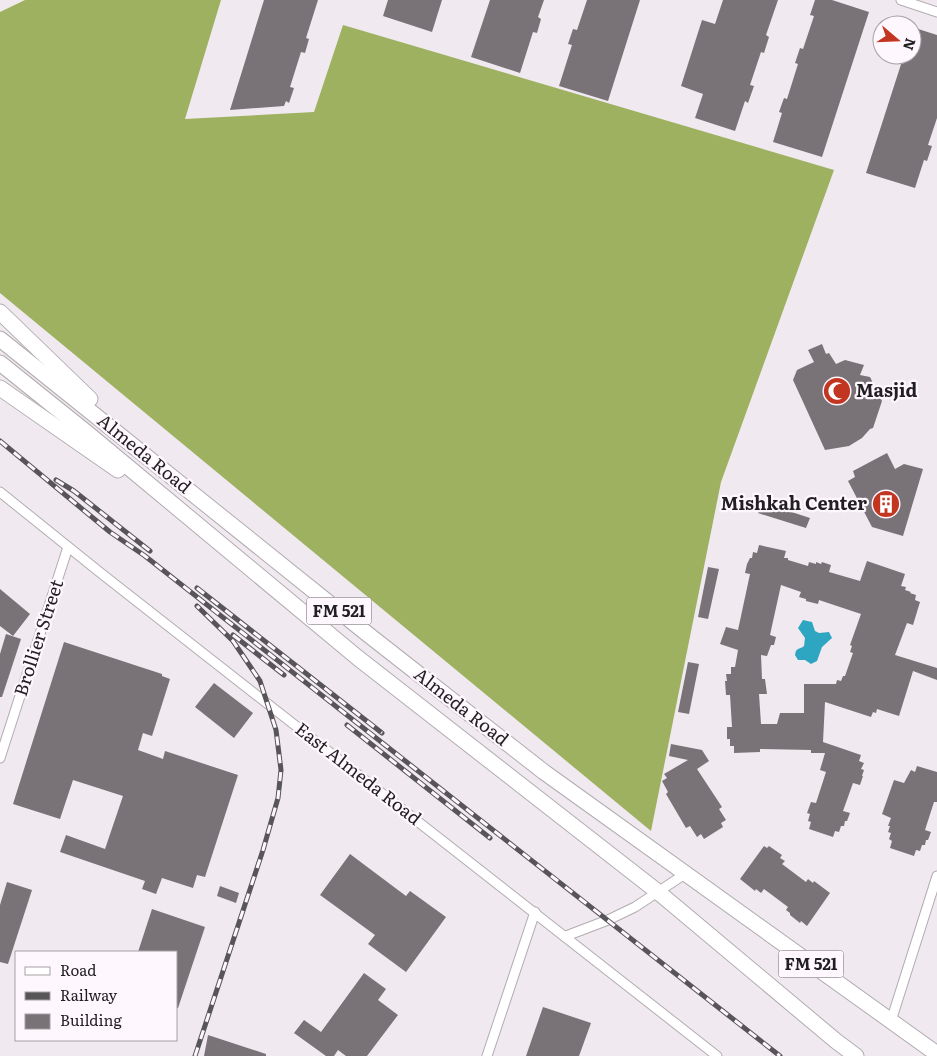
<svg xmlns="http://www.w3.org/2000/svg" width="937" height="1056" viewBox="0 0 937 1056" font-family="Literata,serif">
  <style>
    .forest { fill: #9eb160 }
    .water { fill: #2fa6c1 }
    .building { fill: #797378; fill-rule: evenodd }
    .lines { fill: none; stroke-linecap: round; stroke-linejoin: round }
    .street-casing { stroke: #b2acb1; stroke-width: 11 }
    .primary-casing { stroke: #b2acb1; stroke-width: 17 }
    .street { stroke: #fff; stroke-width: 9 }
    .primary { stroke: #fff; stroke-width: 15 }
    .rail-casing { stroke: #585558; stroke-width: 5 }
    .rail { stroke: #fef7fd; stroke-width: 3; stroke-dasharray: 9; stroke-linecap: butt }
    .labels { text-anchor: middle; stroke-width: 4.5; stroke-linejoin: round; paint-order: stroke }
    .shield { fill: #fef7fd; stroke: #636063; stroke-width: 1 }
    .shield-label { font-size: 16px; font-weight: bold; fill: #211f21 }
    .poi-label { font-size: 18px; font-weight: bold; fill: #211f21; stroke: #fef7fd; text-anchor: start }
    .street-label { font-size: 18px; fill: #211f21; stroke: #fef7fd }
  </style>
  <rect width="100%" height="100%" fill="#f0eaf0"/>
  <!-- forest -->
  <path class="forest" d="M25 0H221L185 119 314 112 343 25 834 170 721 482 651 831 0 293V12Z"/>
  <!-- water -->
  <path class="water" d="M803 620 812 622 815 631 819 633 829 632 832 638 822 647 817 661 811 664 805 660H798L795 655C796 647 799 650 804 646L805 638 798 628Z"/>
  <!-- building -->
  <g class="building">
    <path d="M264 0H318L306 38 309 39 305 53 301 52 290 87 294 88 289 103 286 101 284 106 230 110Z"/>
    <path d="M388 0H442L432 32 383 16Z"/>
    <path d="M490 0H544L538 17 541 19 537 33 533 32 520 73 471 57Z"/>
    <path d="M587 0H640L608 101 559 86 572 45 568 44 573 29 577 30Z"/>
    <path d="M723 0H778L766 35 769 37 764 53 761 52 750 85 754 86 748 103 745 101 735 131 695 118 703 94 681 86 702 20 715 24Z"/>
    <path d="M815 0H832L869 12 822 157 773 142 782 113 779 112 784 98 787 99 798 64 795 63 800 48 803 49 814 16 810 15Z"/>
    <path d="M912 27 937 35V118L928 145 932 146 927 161 924 160 915 188 866 173 904 55H912Z"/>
    <path d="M822 344 826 354 829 353 836 364 845 360 864 365 860 375 870 377 882 401 873 428 870 429 862 438 849 446 825 450 793 380 797 370 814 362 808 350Z"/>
    <path d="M887 453 895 469 904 464 923 469 903 536 872 527 848 481 855 477 853 471Z"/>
    <path d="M761 502 810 518 806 528 758 513Z"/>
    <path d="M759 545 786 551 784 558H788V560L808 566 809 562 816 564V562L821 564 822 562 831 565 829 572 860 581 867 561 905 574 901 586 906 587 905 590 911 592 910 593 916 595 915 600 920 602 913 625 907 623 895 655 937 668V680L913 671 899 716 877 709 876 713 873 712 871 717 825 702 823 742 861 755 859 761 864 763 861 769 864 770 862 776H863L860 785 853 783 843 811 850 813 847 821H845L844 826H841L839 832 835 831 833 837 809 829 811 822 808 821 810 814 807 813 811 802 816 803 826 772 820 770 825 753H811V750L760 749V752L734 753V746H730V739H727V727H732L730 695H726L725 681H727L726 674H731V667H735L738 650 720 644 726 627 738 630 750 574 745 573 747 564 750 558H752L753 552 757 553ZM781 585 801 592 799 597 806 599V601L818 604 819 600 861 614 850 645 852 646 850 652 853 653 845 676H843L841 681 837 680 836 684H804V713H780L777 724H761L759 694H767L765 679H762L761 655 767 656 771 645H774L776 637 770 635Z"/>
    <path d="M708 567 719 569 708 619 698 617Z"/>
    <path d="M0 589 30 614 13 636 0 626Z"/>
    <path d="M6 634 21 639 2 697H0V654Z"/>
    <path d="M64 642 162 674V676L170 679 152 736 143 733 138 750 163 759 165 751 238 775 205 877 197 875 193 888 162 878 156 894 142 889 145 881 60 852 66 835 105 849 123 796 73 780 60 819 13 804Z"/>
    <path d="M688 662 699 664 689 714 678 712Z"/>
    <path d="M214 683 253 713 234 738 195 707Z"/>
    <path d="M671 744 702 750 709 761 697 769 722 807 719 809 726 820 721 823 723 827 704 839 701 834 697 837 690 826 686 828 666 794 668 792 662 781 667 778 664 774 688 760 669 756Z"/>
    <path d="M917 766 937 772V802H934L925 830 931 832 928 840H926L925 845H922L920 851 916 850 914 856 890 848 892 841 889 839 891 833 888 832 890 826H888L891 818 882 814 894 780 904 783 911 770 915 772Z"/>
    <path d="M764 846 767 848 769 846 782 855 780 858 785 861 782 864 806 882 808 879 813 883 814 881 830 893 807 926 801 921 800 923 790 915V913L786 910 788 907 764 889 761 893 756 889 755 891 740 879Z"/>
    <path d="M350 854 406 896 410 891 446 917 406 972 368 944 375 935 320 895Z"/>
    <path d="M7 882 32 890 8 964 0 962V905Z"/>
    <path d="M220 886 239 893 236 903 217 896Z"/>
    <path d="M152 909 205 927 178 1008H176V952H138Z"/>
    <path d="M364 973 386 989 378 1000 398 1015 367 1056H346L338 1050 334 1056H326L294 1033 304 1020 321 1032Z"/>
    <path d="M543 1007 591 1023 579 1056H526Z"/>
    <path d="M208 1035 266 1054V1056H204Z"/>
  </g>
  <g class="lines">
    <defs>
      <g id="street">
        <path d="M901 0 937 12"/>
        <path d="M0 492 102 574 717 1056"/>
        <path d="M0 758 68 547"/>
        <path d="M566 936 608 920 635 907 685 874"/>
        <path d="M891 1021 937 876"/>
        <path d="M487 1056 535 912"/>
      </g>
      <g id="primary">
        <path d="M0 312 90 399"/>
        <path d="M0 339 370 636 544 772 937 1054"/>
        <path d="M0 363 86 432 358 658 658 892 836 1041 856 1056"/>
        <path d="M0 388 118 470"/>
      </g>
    </defs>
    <!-- street casing -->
    <use href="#street" class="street-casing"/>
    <!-- primary casing -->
    <use href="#primary" class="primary-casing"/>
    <!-- street -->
    <use href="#street" class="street"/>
    <!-- primary -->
    <use href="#primary" class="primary"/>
    <defs>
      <g id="rail">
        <path d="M0 441 110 532 145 556 780 1056"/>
        <path d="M56 480 74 491 150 551"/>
        <path d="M197 588 382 733"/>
        <path d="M233 635 284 675"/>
        <path d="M347 725 490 838"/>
        <path d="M195 1056 263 850 278 798 281 770 276 730 260 681 233 641 197 606"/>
      </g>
    </defs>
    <!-- rail casing -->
    <use href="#rail" class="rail-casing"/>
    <!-- rail -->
    <use href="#rail" class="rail"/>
  </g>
  <!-- icons -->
  <defs>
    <symbol id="mosque-disc" viewBox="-11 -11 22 22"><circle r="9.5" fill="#c23621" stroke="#fef7fd"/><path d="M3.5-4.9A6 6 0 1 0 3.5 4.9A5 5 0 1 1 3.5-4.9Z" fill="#fff"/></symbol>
    <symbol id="building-disc" viewBox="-11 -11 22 22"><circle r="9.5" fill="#c23621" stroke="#fef7fd"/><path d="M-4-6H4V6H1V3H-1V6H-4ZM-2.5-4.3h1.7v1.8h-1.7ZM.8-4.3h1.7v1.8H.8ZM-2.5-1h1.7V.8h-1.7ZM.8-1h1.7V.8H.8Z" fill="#fff"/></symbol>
  </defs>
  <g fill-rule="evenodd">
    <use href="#mosque-disc" x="821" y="375" width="32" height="32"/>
    <use href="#building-disc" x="870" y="488" width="32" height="32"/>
  </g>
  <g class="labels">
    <!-- shield labels -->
    <g class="shield">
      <rect x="306.5" y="597.5" width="65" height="27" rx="4"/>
      <rect x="778.5" y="950.5" width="65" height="27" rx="4"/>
    </g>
    <g class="shield-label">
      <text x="339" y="617">FM 521</text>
      <text x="811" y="970">FM 521</text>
    </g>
    <!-- poi labels -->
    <g class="poi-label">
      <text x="856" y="397">Masjid</text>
      <text x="867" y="510" text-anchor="end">Mishkah Center</text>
    </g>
    <!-- street labels -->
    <g class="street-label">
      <text transform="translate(144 454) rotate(39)" y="6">Almeda Road</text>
      <text transform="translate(39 638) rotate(-72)" y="6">Brollier Street</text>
      <text transform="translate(461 707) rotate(38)" y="6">Almeda Road</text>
      <text transform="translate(358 774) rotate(38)" y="6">East Almeda Road</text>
    </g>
  </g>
  <!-- legend -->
  <rect x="15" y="951" width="162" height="90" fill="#fef7fd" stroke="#a6a1a5"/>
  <rect x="25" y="967" width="25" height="8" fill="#ffffff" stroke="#a6a1a5"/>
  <text x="60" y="976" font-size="15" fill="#211f21">Road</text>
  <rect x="25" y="992" width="25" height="8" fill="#585558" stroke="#a6a1a5"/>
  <text x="60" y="1001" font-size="15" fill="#211f21">Railway</text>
  <rect x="25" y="1014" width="25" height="15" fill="#797378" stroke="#a6a1a5"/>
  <text x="60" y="1026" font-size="15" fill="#211f21">Building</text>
  <!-- north arrow -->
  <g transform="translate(897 40) rotate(109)"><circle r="24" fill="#fef7fd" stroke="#a6a1a5"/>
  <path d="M0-4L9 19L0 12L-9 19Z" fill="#c23621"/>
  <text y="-8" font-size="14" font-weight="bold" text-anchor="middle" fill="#211f21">N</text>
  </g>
</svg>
